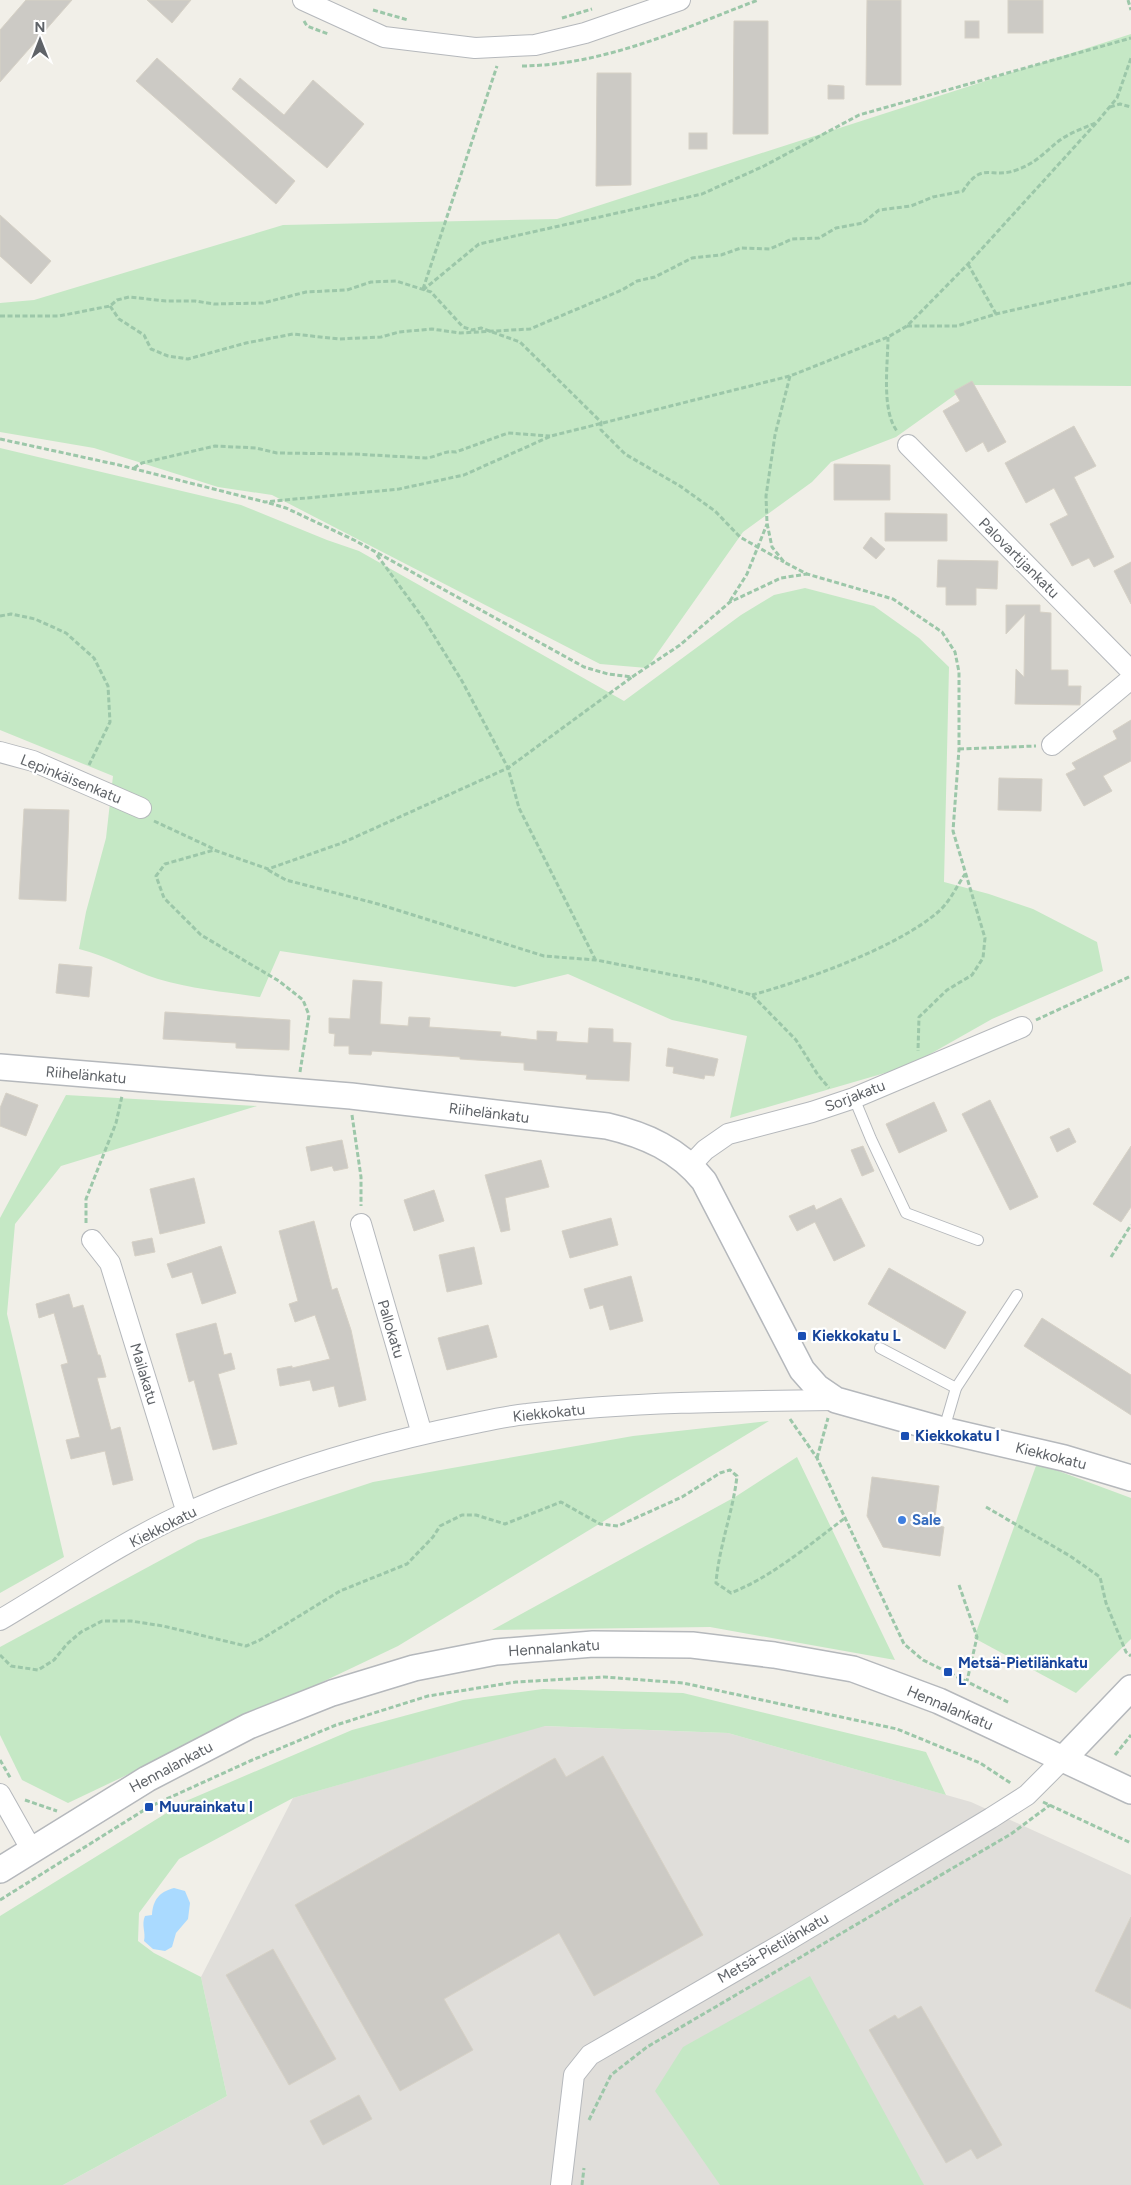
<svg xmlns="http://www.w3.org/2000/svg" width="1131" height="2185" viewBox="0 0 1131 2185" font-family="Figtree,sans-serif">
  <style>
    .industrial { fill: #e0deda }
    .green { fill: #c5e8c5 }
    .water { fill: #aadaff }
    .building { fill: #cccac5; stroke: #d6d1c6 }
    .lines { fill: none; stroke-linecap: round; stroke-linejoin: round }
    .service-casing { stroke: #b5b8bc; stroke-width: 12 }
    .minor-casing { stroke: #b5b8bc; stroke-width: 22 }
    .tertiary-casing { stroke: #b5b8bc; stroke-width: 28 }
    .path { stroke: #9cc7a9; stroke-width: 3; stroke-dasharray: 5 2.5; stroke-linecap: butt }
    .service { stroke: #fff; stroke-width: 10 }
    .minor { stroke: #fff; stroke-width: 20 }
    .tertiary { stroke: #fff; stroke-width: 25 }
    .transit-dot { fill: #1a4fb4; stroke: #fff; stroke-width: 2 }
    .shop-dot { fill: #3f7fe0; stroke: #fff; stroke-width: 2 }
    .labels { text-anchor: middle; stroke-width: 4.5; stroke-linejoin: round; paint-order: stroke }
    .street-label { font-size: 15px; fill: #5f6368; stroke: #fff }
    .transit-label { font-size: 15px; font-weight: bold; fill: #164399; stroke: #fff; text-anchor: start }
    .shop-label { font-size: 15px; font-weight: bold; fill: #366cbe; stroke: #fff; text-anchor: start }
  </style>
  <rect width="100%" height="100%" fill="#f1efe8"/>
  <!-- industrial -->
  <path class="industrial" d="M542 1726 728 1733 971 1802 1131 1875V2185H63L227 2096 201 1977 293 1798Z"/>
  <!-- green -->
  <g class="green">
    <path d="M1131 34V386L969 385 896 437 831 462 812 482 743 532 647 668 600 664 272 495 218 487 94 448 0 432V303L34 300 283 225 557 219Z"/>
    <path d="M0 448 241 505 327 540 359 551 624 701 741 615 774 595 805 588 874 606 919 638 949 667 944 882 989 894 1033 909 1097 942 1103 971 992 1019 909 1066 730 1118 747 1036 672 1020 568 974 515 987 280 951 260 997C226 992 191 989 158 979 130 970 108 956 79 949L86 912 106 838 113 776 0 730Z"/>
    <path d="M66 1095 257 1106 61 1166 15 1224 7 1314 64 1557 0 1593V1218Z"/>
    <path d="M769 1421 398 1646 68 1803 22 1780 0 1735V1647L198 1540 373 1482 633 1436Z"/>
    <path d="M797 1457 895 1660 710 1627 492 1630 735 1497Z"/>
    <path d="M1037 1463 1131 1498V1639L1076 1693 974 1638Z"/>
    <path d="M543 1689 683 1693 926 1752 946 1795 728 1733 545 1726 293 1798 179 1859 139 1913 138 1941 154 1953 201 1977 227 2096 63 2185H0V1916L186 1801 352 1730 463 1700Z"/>
    <path d="M810 1976 924 2185H720L655 2091 683 2047Z"/>
  </g>
  <!-- water -->
  <path class="water" d="M174 1888 185 1891 190 1903 188 1919 176 1933 172 1947 165 1951 153 1949 144 1941C146 1932 141 1925 145 1916L152 1915C153 1900 159 1892 174 1888Z"/>
  <!-- building -->
  <g class="building">
    <path d="M26 0H72L0 82V30Z"/>
    <path d="M147 0H191L172 23Z"/>
    <path d="M867 0H901V85H866Z"/>
    <rect x="1008" y="0" width="35" height="33"/>
    <path d="M734 21H768V134H733Z"/>
    <rect x="965" y="21" width="14" height="17"/>
    <path d="M157 58 295 181 276 204 136 81Z"/>
    <path d="M597 73H631V185L596 186Z"/>
    <path d="M240 78 284 115 313 80 364 124 327 168 232 89Z"/>
    <path d="M828 85 844 86V99H828Z"/>
    <rect x="689" y="133" width="18" height="16"/>
    <path d="M0 215 51 261 31 284 0 256Z"/>
    <path d="M972 381 1006 442 988 452 983 442 966 452 943 411 960 401 954 391Z"/>
    <path d="M1074 426 1096 466 1074 477 1114 557 1094 567 1089 558 1072 566 1050 524 1068 515 1054 488 1026 503 1005 463Z"/>
    <path d="M834 464 890 465V500H834Z"/>
    <path d="M885 513 947 514V541H885Z"/>
    <path d="M871 537 885 549 876 559 863 548Z"/>
    <path d="M938 560 998 561 997 589 976 588V605H946V587H937Z"/>
    <path d="M1131 562V604L1114 571Z"/>
    <path d="M1006 605H1040V612L1051 613V670H1068V686H1081L1080 705 1015 704 1016 669 1024 677 1025 614 1006 634Z"/>
    <path d="M1131 720V761L1103 776 1112 791 1084 806 1066 774 1076 769 1072 763 1117 739 1113 731Z"/>
    <path d="M999 778 1042 779 1041 811 998 810Z"/>
    <path d="M24 809 69 810 66 901 19 899Z"/>
    <path d="M59 964 92 967 89 997 56 993Z"/>
    <path d="M353 980 382 982 380 1024 408 1026 409 1017 430 1018 429 1027 501 1032 500 1036 537 1040V1031L557 1032 556 1041 588 1043 589 1028 613 1029V1042L631 1043 629 1081 586 1079 587 1075 524 1070V1063L460 1059V1057L372 1051 371 1055 349 1054V1046H334L335 1034 329 1033V1018L350 1019Z"/>
    <path d="M165 1012 290 1020 289 1050 236 1048V1043L163 1039Z"/>
    <path d="M668 1048 718 1059 714 1076 705 1075 704 1079 673 1073 674 1067 666 1066Z"/>
    <path d="M6 1093 38 1105 26 1136 0 1126V1108Z"/>
    <path d="M990 1100 1038 1197 1010 1210 962 1114Z"/>
    <path d="M934 1102 947 1131 899 1153 886 1124Z"/>
    <path d="M1069 1128 1076 1142 1057 1152 1050 1137Z"/>
    <path d="M342 1140 348 1168 334 1171 332 1166 311 1171 306 1147Z"/>
    <path d="M863 1146 874 1171 862 1176 851 1150Z"/>
    <path d="M1131 1146V1207L1121 1222 1093 1204Z"/>
    <path d="M541 1160 549 1187 505 1198 510 1230 501 1232 485 1175Z"/>
    <path d="M194 1178 205 1223 160 1234 150 1189Z"/>
    <path d="M434 1190 444 1221 414 1231 404 1200Z"/>
    <path d="M841 1198 865 1246 834 1261 815 1222 797 1231 789 1216 814 1205 816 1210Z"/>
    <path d="M611 1218 618 1245 570 1258 562 1231Z"/>
    <path d="M314 1221 332 1290 337 1288 351 1330 366 1400 339 1407 334 1386 313 1391 310 1380 280 1386 277 1369 292 1366V1368L330 1359 315 1315 295 1322 289 1304 298 1301 279 1231Z"/>
    <path d="M152 1238 155 1252 135 1256 132 1242Z"/>
    <path d="M221 1246 236 1293 202 1304 192 1272 172 1278 167 1264Z"/>
    <path d="M474 1247 482 1284 447 1292 439 1255Z"/>
    <path d="M889 1268 966 1312 945 1349 868 1304Z"/>
    <path d="M631 1276 643 1321 610 1330 603 1305 590 1309 584 1289Z"/>
    <path d="M69 1294 73 1308 83 1305 98 1355H100L106 1377 97 1378 111 1430 120 1427 133 1480 113 1485 105 1451 71 1459 66 1440 80 1437 61 1365 68 1363 54 1313 39 1318 36 1304Z"/>
    <path d="M1042 1318 1131 1375V1415L1024 1346Z"/>
    <path d="M216 1323 224 1355 231 1353 235 1369 218 1374 237 1444 213 1450 194 1380 189 1382 176 1334Z"/>
    <path d="M488 1325 497 1357 447 1370 438 1338Z"/>
    <path d="M872 1477 939 1486 934 1525 944 1527 940 1556 883 1547 867 1516Z"/>
    <path d="M603 1756 703 1935 594 1996 559 1933 444 1999 473 2050 400 2091 295 1905 555 1758 566 1777Z"/>
    <path d="M1131 1917V2009L1095 1991Z"/>
    <path d="M273 1949 336 2059 289 2085 226 1975Z"/>
    <path d="M921 2006 1002 2145 977 2159 971 2149 946 2163 869 2030 895 2015 898 2019Z"/>
    <path d="M359 2095 372 2119 323 2145 310 2121Z"/>
  </g>
  <g class="lines">
    <defs>
      <g id="service">
        <path d="M854 1098 871 1139 906 1213 978 1240"/>
        <path d="M880 1348 956 1388"/>
        <path d="M944 1429 956 1388 1017 1295"/>
      </g>
      <g id="minor">
        <path d="M303 0 384 37 475 48 535 45 585 33 680 0"/>
        <path d="M908 445 1131 671"/>
        <path d="M1052 745 1131 679"/>
        <path d="M0 752 33 761 141 808"/>
        <path d="M691 1165 705 1150 728 1134 812 1112 854 1098 1022 1027"/>
        <path d="M361 1224 422 1434"/>
        <path d="M92 1240 110 1263 187 1513"/>
        <path d="M0 1620C61 1584 123 1541 188 1512 276 1473 372 1444 466 1425 486 1421 506 1416 527 1414 629 1402 733 1401 836 1400"/>
        <path d="M0 1794 31 1849"/>
        <path d="M561 2185 574 2075 590 2055 787 1941 991 1818 1027 1795 1064 1758"/>
      </g>
      <g id="tertiary">
        <path d="M0 1067 351 1096 607 1126C646 1135 679 1150 704 1181L802 1370 817 1387 836 1400 943 1430 1064 1458 1131 1478"/>
        <path d="M1064 1758 1131 1688"/>
        <path d="M0 1870 147 1779 249 1726 332 1693 414 1668 496 1652 593 1644 692 1645 774 1655 853 1669 939 1701 1131 1791"/>
      </g>
    </defs>
    <!-- service casing -->
    <use href="#service" class="service-casing"/>
    <!-- minor casing -->
    <use href="#minor" class="minor-casing"/>
    <!-- tertiary casing -->
    <use href="#tertiary" class="tertiary-casing"/>
    <!-- path -->
    <g class="path">
      <path d="M1128 0 1131 10"/>
      <path d="M373 10 408 20"/>
      <path d="M562 18 592 9"/>
      <path d="M304 21 307 26 328 34"/>
      <path d="M522 66C605 65 682 29 758 0"/>
      <path d="M1110 107 1120 104 1131 107"/>
      <path d="M968 264 996 314"/>
      <path d="M423 289 497 66"/>
      <path d="M423 290 479 244 702 194 764 166 859 115 1131 38"/>
      <path d="M110 306 119 319 144 335 151 349 168 356 188 359 246 343 293 334 339 339 381 337 399 332 432 329 460 333 530 329 622 290 637 281 655 277 692 258 721 255 741 248 770 249 792 239 819 238 836 228 863 223 879 210 911 206 933 197 963 191C983 159 991 181 1019 169 1036 163 1047 150 1060 140 1070 133 1084 128 1095 123"/>
      <path d="M0 316H59L110 306 117 300 129 297 166 301H195L214 304 263 303 306 292 347 290 371 282 396 281 431 292 463 327 472 330 481 328 520 342 601 422V430L625 454 680 486 715 511 740 537 784 562"/>
      <path d="M907 326H957L996 314 1131 283"/>
      <path d="M888 337C888 363 881 410 897 431"/>
      <path d="M790 376 775 435 766 496 767 523 772 547 784 562 807 574 893 599 942 632 955 652 959 672V749L953 831 985 938 983 958 972 975 947 990 919 1017 918 1051"/>
      <path d="M0 439 119 465 265 502 399 489 464 475 551 436 790 376 888 337 907 326 968 264 1098 121 1117 98 1131 58"/>
      <path d="M134 468 142 463 215 446 256 448 277 453 354 454 426 458C437 457 445 450 456 452L508 433 550 436"/>
      <path d="M269 503 286 508 354 540 584 667 608 674 632 677 680 645 730 602 781 578 807 574"/>
      <path d="M377 555 423 618 462 681 508 768 519 808 595 959"/>
      <path d="M730 601 747 574 767 524"/>
      <path d="M0 616 11 614 35 619 66 633 94 658 108 686 110 722 88 767"/>
      <path d="M959 749 1036 746"/>
      <path d="M154 821 214 849"/>
      <path d="M268 870 286 880 378 904 544 956 596 960 699 980 752 995 796 1040 818 1075 829 1088"/>
      <path d="M752 995C806 980 896 948 938 912 949 903 957 886 965 874"/>
      <path d="M1036 1020 1131 976"/>
      <path d="M300 1072 309 1015 303 1000 279 981 201 935 164 898 156 876 165 864 214 850 268 869 342 843 508 768 632 677"/>
      <path d="M352 1115 361 1177V1206"/>
      <path d="M86 1223V1199L116 1123 122 1096"/>
      <path d="M1111 1257 1131 1225"/>
      <path d="M790 1419 817 1458 904 1644 923 1660 1010 1703"/>
      <path d="M817 1458 828 1418"/>
      <path d="M986 1507 1070 1556 1100 1577 1106 1603 1126 1652 1131 1656"/>
      <path d="M959 1585 977 1637 967 1681"/>
      <path d="M0 1655 11 1666 38 1670 54 1660 67 1644 81 1632 102 1621H131L163 1626 246 1646 260 1640 340 1591 407 1564 433 1537 440 1526 462 1515H476L505 1524 561 1502 600 1524 618 1526 682 1497 720 1473 730 1470 737 1476C733 1512 719 1546 716 1583L731 1593C773 1576 809 1545 845 1518"/>
      <path d="M1115 1755 1131 1735"/>
      <path d="M0 1760 11 1779"/>
      <path d="M25 1800 57 1811"/>
      <path d="M1043 1802 1131 1843"/>
      <path d="M0 1900 149 1807 250 1761 336 1725 428 1696 516 1682 604 1677 683 1683 897 1729 980 1763 1012 1784"/>
      <path d="M589 2120 611 2075 647 2047 1011 1834 1050 1805"/>
      <path d="M582 2185 584 2168"/>
    </g>
    <!-- service -->
    <use href="#service" class="service"/>
    <!-- minor -->
    <use href="#minor" class="minor"/>
    <!-- tertiary -->
    <use href="#tertiary" class="tertiary"/>
  </g>
  <!-- markers -->
  <g class="transit-dot">
    <rect x="797" y="1331" width="10" height="10" rx="2.5"/>
    <rect x="900" y="1431" width="10" height="10" rx="2.5"/>
    <rect x="943" y="1667" width="10" height="10" rx="2.5"/>
    <rect x="144" y="1802" width="10" height="10" rx="2.5"/>
  </g>
  <circle class="shop-dot" cx="902" cy="1520" r="5"/>
  <g class="labels">
    <!-- street labels -->
    <g class="street-label">
      <text transform="translate(1019 558) rotate(45)" y="5">Palovartijankatu</text>
      <text transform="translate(71 779) rotate(22)" y="5">Lepinkäisenkatu</text>
      <text transform="translate(86 1075) rotate(5)" y="5">Riihelänkatu</text>
      <text transform="translate(855 1096) rotate(-21)" y="5">Sorjakatu</text>
      <text transform="translate(489 1113) rotate(7)" y="5">Riihelänkatu</text>
      <text transform="translate(391 1329) rotate(73)" y="5">Pallokatu</text>
      <text transform="translate(144 1374) rotate(73)" y="5">Mailakatu</text>
      <text transform="translate(549 1413) rotate(-6)" y="5">Kiekkokatu</text>
      <text transform="translate(1051 1456) rotate(14)" y="5">Kiekkokatu</text>
      <text transform="translate(163 1527) rotate(-27)" y="5">Kiekkokatu</text>
      <text transform="translate(554 1648) rotate(-4)" y="5">Hennalankatu</text>
      <text transform="translate(950 1708) rotate(23)" y="5">Hennalankatu</text>
      <text transform="translate(171 1767) rotate(-28)" y="5">Hennalankatu</text>
      <text transform="translate(773 1948) rotate(-30)" y="5">Metsä-Pietilänkatu</text>
    </g>
    <!-- transit labels -->
    <g class="transit-label">
      <text x="812" y="1341">Kiekkokatu L</text>
      <text x="915" y="1441">Kiekkokatu I</text>
      <text x="958" y="1668">Metsä-Pietilänkatu<tspan x="958" dy="17">L</tspan></text>
      <text x="159" y="1812">Muurainkatu I</text>
    </g>
    <!-- shop labels -->
    <g class="shop-label">
      <text x="912" y="1525">Sale</text>
    </g>
  </g>
  <!-- north arrow -->
  <g transform="translate(40 40)" stroke="#ffffff" stroke-width="4" paint-order="stroke">
  <path d="M0-4L9 19L0 12L-9 19Z" fill="#5f6368"/>
  <text y="-8" font-size="14" font-weight="bold" text-anchor="middle" fill="#5f6368">N</text>
  </g>
</svg>
